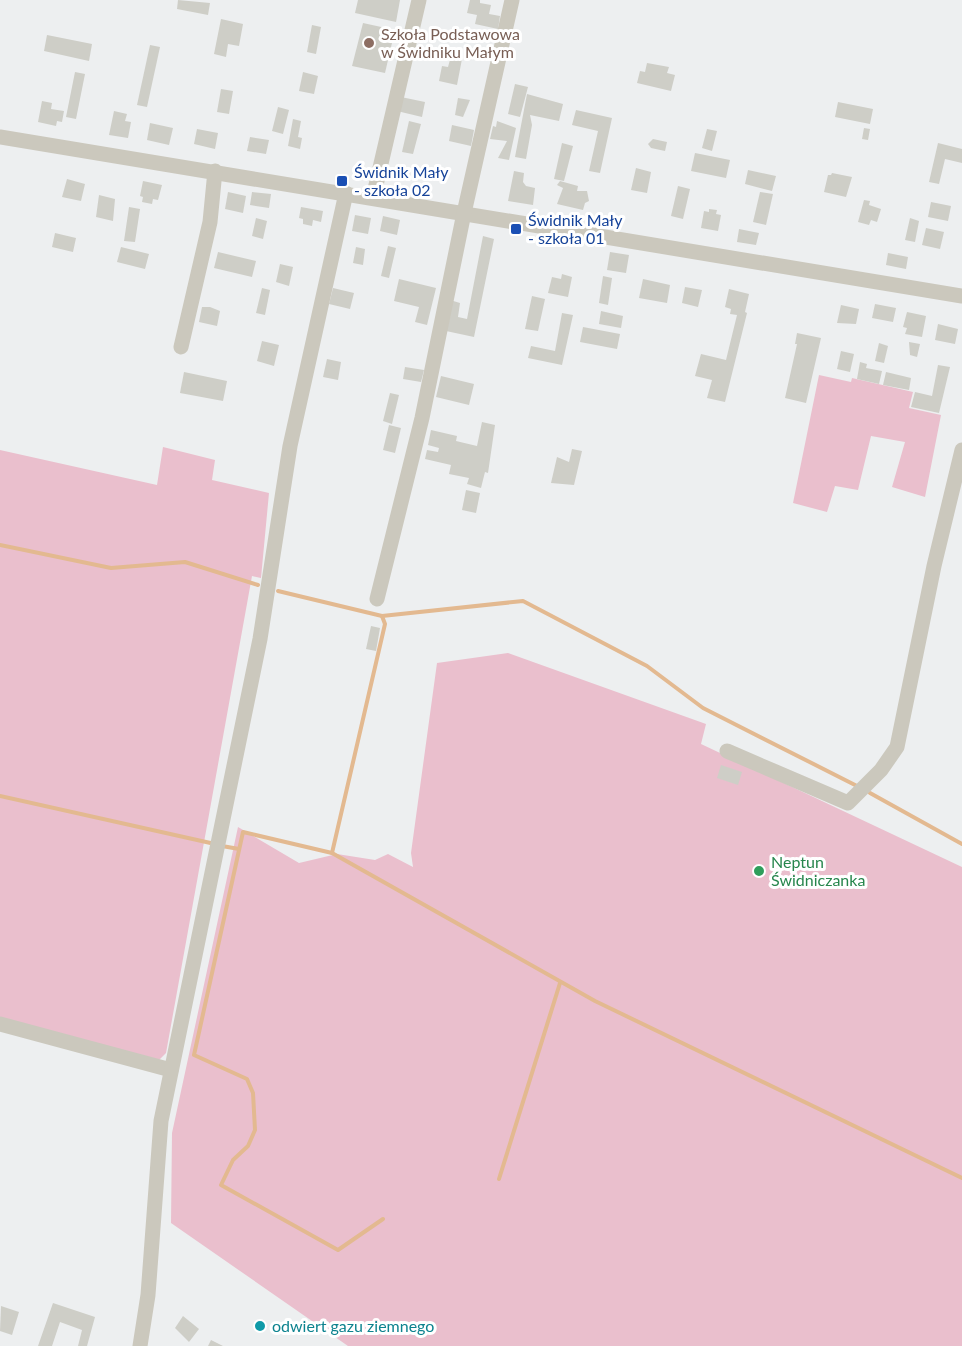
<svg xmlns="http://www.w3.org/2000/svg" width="962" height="1346" viewBox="0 0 962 1346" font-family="Lato,sans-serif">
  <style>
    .green { fill: #eabfcd }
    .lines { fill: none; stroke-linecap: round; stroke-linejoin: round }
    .stream { stroke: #e3b990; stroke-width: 4 }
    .building { fill: #cecec7 }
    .minor { stroke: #cbc8bd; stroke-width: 15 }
    .education-dot { fill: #8d6e63; stroke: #fff; stroke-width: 2 }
    .transit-dot { fill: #1a4fb4; stroke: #fff; stroke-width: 2 }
    .leisure-dot { fill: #2e9e5b; stroke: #fff; stroke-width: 2 }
    .culture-dot { fill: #0f9aa8; stroke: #fff; stroke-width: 2 }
    .labels { text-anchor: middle; stroke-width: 6; stroke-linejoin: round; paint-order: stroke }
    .education-label { font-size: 16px; fill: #785e54; stroke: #fff; text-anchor: start }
    .transit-label { font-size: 16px; fill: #164399; stroke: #fff; text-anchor: start }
    .leisure-label { font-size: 16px; fill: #27864d; stroke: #fff; text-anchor: start }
    .culture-label { font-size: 16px; fill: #0d838f; stroke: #fff; text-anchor: start }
  </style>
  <rect width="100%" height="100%" fill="#edeff0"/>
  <!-- green -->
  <g class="green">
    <path d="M819 375 851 382 852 378 913 392 909 408 941 415 925 497 892 487 905 442 871 436 858 490 835 486 827 512 793 503Z"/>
    <path d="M163 447 215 460 212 480 269 493 261 578 252 576 166 1053 157 1062 0 1019V450L157 485Z"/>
    <path d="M508 653 706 724 701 744 962 867V1346H348L171 1223 172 1133 238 827 299 863 337 854 375 860 388 854 413 867 411 853 437 663Z"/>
  </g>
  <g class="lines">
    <!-- stream -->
    <g class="stream">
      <path d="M0 545 111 568 185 562 258 585"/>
      <path d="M278 591 382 616"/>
      <path d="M870 793 962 844"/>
      <path d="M0 796 215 844"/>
      <path d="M222 846 239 849"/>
      <path d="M332 853 385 624 382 616 523 601 647 666 703 708 857 786"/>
      <path d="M499 1179 560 983"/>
      <path d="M383 1219 338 1250 221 1185 233 1160 248 1146 255 1130 253 1093 247 1079 194 1055 243 832 332 853 595 1001 962 1178"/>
    </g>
  </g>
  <!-- building -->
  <g class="building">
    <path d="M178 0 210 3 208 15 177 9Z"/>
    <path d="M358 0H400L396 22 355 13Z"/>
    <path d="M470 0H480V3L491 5 489 14 500 16 498 29 475 24 477 15 467 13Z"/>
    <path d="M221 19 243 24 239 46 228 44 226 57 214 54Z"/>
    <path d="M363 23 395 30 385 73 352 66Z"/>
    <path d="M312 25 321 27 316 54 307 52Z"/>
    <path d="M47 35 92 44 89 61 44 51Z"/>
    <path d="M150 45 160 47 147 107 137 105Z"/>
    <path d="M451 56 462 59 457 85 439 81 442 66 448 67Z"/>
    <path d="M647 63 669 67 667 73 675 75 671 91 637 83 640 71 645 72Z"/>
    <path d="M75 72 85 74 76 119 66 117Z"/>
    <path d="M303 72 318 76 314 94 299 91Z"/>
    <path d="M515 84 528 87 520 117 508 114Z"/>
    <path d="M221 89 233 91 229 114 217 112Z"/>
    <path d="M527 94 563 104 559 121 530 115 532 125 526 159 515 157Z"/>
    <path d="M401 97 425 102 422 117 397 111Z"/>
    <path d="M458 98 470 100 463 117 455 115Z"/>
    <path d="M42 101 52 103 51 109 64 111 62 122 57 121 56 126 38 122Z"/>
    <path d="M838 102 873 109 870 124 835 117Z"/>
    <path d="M278 107 289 110 283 134 272 131Z"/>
    <path d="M576 110 612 118 600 173 589 171 598 131 572 125Z"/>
    <path d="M114 111 127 114 125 121 131 122 128 138 109 135Z"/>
    <path d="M293 119 301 121 298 137 302 138 300 149 288 146Z"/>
    <path d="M409 121 421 124 413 154 402 152Z"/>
    <path d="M497 121 516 128 509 160 498 158 507 141 490 139 493 126 496 127Z"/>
    <path d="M150 123 173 128 169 145 147 140Z"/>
    <path d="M452 125 474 130 471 146 449 141Z"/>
    <path d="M864 128 870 129 868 140 862 139Z"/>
    <path d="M197 129 218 133 215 149 194 144Z"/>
    <path d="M707 129 717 131 712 151 702 148Z"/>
    <path d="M250 137 269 140 266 154 247 151Z"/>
    <path d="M653 139 667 142 665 151 651 148 648 144Z"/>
    <path d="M562 143 573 146 564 181 554 179Z"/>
    <path d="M938 143 962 149V163L945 159 939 184 929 182Z"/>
    <path d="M695 153 730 160 726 178 691 171Z"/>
    <path d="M636 168 651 172 647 193 631 190Z"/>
    <path d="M748 170 776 176 772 191 745 184Z"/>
    <path d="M514 171 524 173 523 182 526 186 535 188 533 205 508 201Z"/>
    <path d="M832 173 852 177 846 197 824 192 828 175H831Z"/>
    <path d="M67 179 85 184 81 201 62 197Z"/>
    <path d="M143 181 162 185 158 200 153 199 152 204 142 202 143 197 140 196Z"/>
    <path d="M560 181 578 186 577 191H587L589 201 585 203 583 210 557 204 563 188 557 185Z"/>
    <path d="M678 186 690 189 683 219 671 216Z"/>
    <path d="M228 192 246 196 243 213 225 209Z"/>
    <path d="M252 192 271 194 269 208 250 205Z"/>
    <path d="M760 192 773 194 766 225 753 222Z"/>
    <path d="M99 195 115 199 113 221 96 217Z"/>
    <path d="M864 200 870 201 869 205 881 209 877 222 871 220 869 225 858 222Z"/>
    <path d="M931 202 951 206 948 221 928 217Z"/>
    <path d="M129 207 140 209 135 242 124 241Z"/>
    <path d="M301 207 323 211 321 222 313 220 312 226 303 224V219L299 218Z"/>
    <path d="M709 209 717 210 716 214 721 215 718 231 701 228 704 211 709 212Z"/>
    <path d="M355 215 371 218 368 234 352 231Z"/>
    <path d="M383 216 400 220 397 235 380 231Z"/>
    <path d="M256 218 267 221 263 239 252 236Z"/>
    <path d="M910 218 919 221 915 242 905 240Z"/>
    <path d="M926 228 944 232 940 249 922 245Z"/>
    <path d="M739 229 759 233 756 245 737 242Z"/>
    <path d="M55 233 76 238 73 252 52 247Z"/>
    <path d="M483 236 494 239 474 337 446 331 450 300 460 303 458 317 467 319Z"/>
    <path d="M388 246 396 248 389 278 381 276Z"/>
    <path d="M121 247 149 254 145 269 117 262Z"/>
    <path d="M356 247 365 249 363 265 353 263Z"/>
    <path d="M218 252 256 261 252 277 214 268Z"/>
    <path d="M610 252 629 255 626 273 607 270Z"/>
    <path d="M888 253 908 257 906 269 886 265Z"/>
    <path d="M280 264 293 267 289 286 276 282Z"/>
    <path d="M562 274 572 277 568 297 548 293 552 277 561 279Z"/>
    <path d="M603 276 612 278 608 305 599 303Z"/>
    <path d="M399 279 436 288 427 325 415 322 419 307 394 301Z"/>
    <path d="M643 279 670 285 667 303 639 298Z"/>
    <path d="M685 287 702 290 698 307 682 303Z"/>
    <path d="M262 288 270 290 265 315 256 313Z"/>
    <path d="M333 288 354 293 350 309 329 304Z"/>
    <path d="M729 289 749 294 745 312 747 313 725 402 707 398 712 380 695 376 701 354 726 360 737 315 730 314 731 309 725 307Z"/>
    <path d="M532 296 545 299 538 331 525 329Z"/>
    <path d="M875 304 896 308 893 322 872 318Z"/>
    <path d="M841 305 859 309 856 324 837 323Z"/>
    <path d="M202 307H210L220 311 217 326 199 322Z"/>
    <path d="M601 311 623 316 621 328 599 324Z"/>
    <path d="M907 312 926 316 922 337 905 334 907 328 903 327Z"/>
    <path d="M562 313 573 315 562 365 528 358 531 346 555 351Z"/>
    <path d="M938 324 958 329 955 344 935 340Z"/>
    <path d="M583 327 620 334 617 349 580 342Z"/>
    <path d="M797 333 821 338 806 403 785 398 797 344H795Z"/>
    <path d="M262 341 279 345 274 366 257 361Z"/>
    <path d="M909 342 920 344 917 357 910 355Z"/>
    <path d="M879 343 888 346 884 363 875 361Z"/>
    <path d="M841 351 854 354 850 372 837 369Z"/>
    <path d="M327 359 341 362 338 380 323 377Z"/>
    <path d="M860 362 867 364 866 368 882 371 879 384 857 379Z"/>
    <path d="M938 365 950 367 939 413 911 407 915 392 932 396Z"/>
    <path d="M405 367 424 370 421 382 403 379Z"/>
    <path d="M184 372 227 381 223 401 180 393Z"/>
    <path d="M886 372 911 378 909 390 883 385Z"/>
    <path d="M441 376 474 384 469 405 436 397Z"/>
    <path d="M390 393 399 395 392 424 383 421Z"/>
    <path d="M482 422 495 425 488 473 485 472 481 488 467 484 469 478 449 474 451 465 425 459 427 450 438 452 439 448 428 445 431 430 457 436 456 441 477 446Z"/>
    <path d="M389 425 401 428 395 453 383 450Z"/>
    <path d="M572 449 582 451 574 485 551 483 557 457 569 462Z"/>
    <path d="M466 490 480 493 476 513 462 510Z"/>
    <path d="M371 626 380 628 376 651 366 649Z"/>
    <path d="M721 765 742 772 738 785 717 778Z"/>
    <path d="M53 1303 95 1317 87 1346H78L82 1330 60 1322 52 1346H38Z"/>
    <path d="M1 1306 19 1312 12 1335 0 1331Z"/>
    <path d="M183 1316 199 1329 189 1342 175 1328Z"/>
    <path d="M261 1320 266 1325 259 1332 255 1328Z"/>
    <path d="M211 1340 223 1346H208Z"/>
  </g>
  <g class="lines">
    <!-- minor -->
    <g class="minor">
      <path d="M0 137 962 296"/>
      <path d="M373 198 419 0"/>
      <path d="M181 347 210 222 215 171"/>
      <path d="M377 599 422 418 464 213 512 0"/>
      <path d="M727 751 848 803 881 770 897 747 934 566 962 450"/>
      <path d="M0 1024 171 1070"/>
      <path d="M140 1346 148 1295 161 1121 260 639 290 446 346 193"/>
    </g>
  </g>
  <!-- markers -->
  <circle class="education-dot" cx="369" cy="43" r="6"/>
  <g class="transit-dot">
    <rect x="336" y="175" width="12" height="12" rx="3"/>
    <rect x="510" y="223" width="12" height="12" rx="3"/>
  </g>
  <circle class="leisure-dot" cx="759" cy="871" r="6"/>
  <circle class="culture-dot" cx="260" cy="1326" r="6"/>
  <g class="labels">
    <!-- education labels -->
    <g class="education-label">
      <text x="381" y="40">Szkoła Podstawowa<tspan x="381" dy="18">w Świdniku Małym</tspan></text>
    </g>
    <!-- transit labels -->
    <g class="transit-label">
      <text x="354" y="178">Świdnik Mały<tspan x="354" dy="18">- szkoła 02</tspan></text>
      <text x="528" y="226">Świdnik Mały<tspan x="528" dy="18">- szkoła 01</tspan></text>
    </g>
    <!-- leisure labels -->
    <g class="leisure-label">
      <text x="771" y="868">Neptun<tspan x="771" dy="18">Świdniczanka</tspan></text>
    </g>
    <!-- culture labels -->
    <g class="culture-label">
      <text x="272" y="1332">odwiert gazu ziemnego</text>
    </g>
  </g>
</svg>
